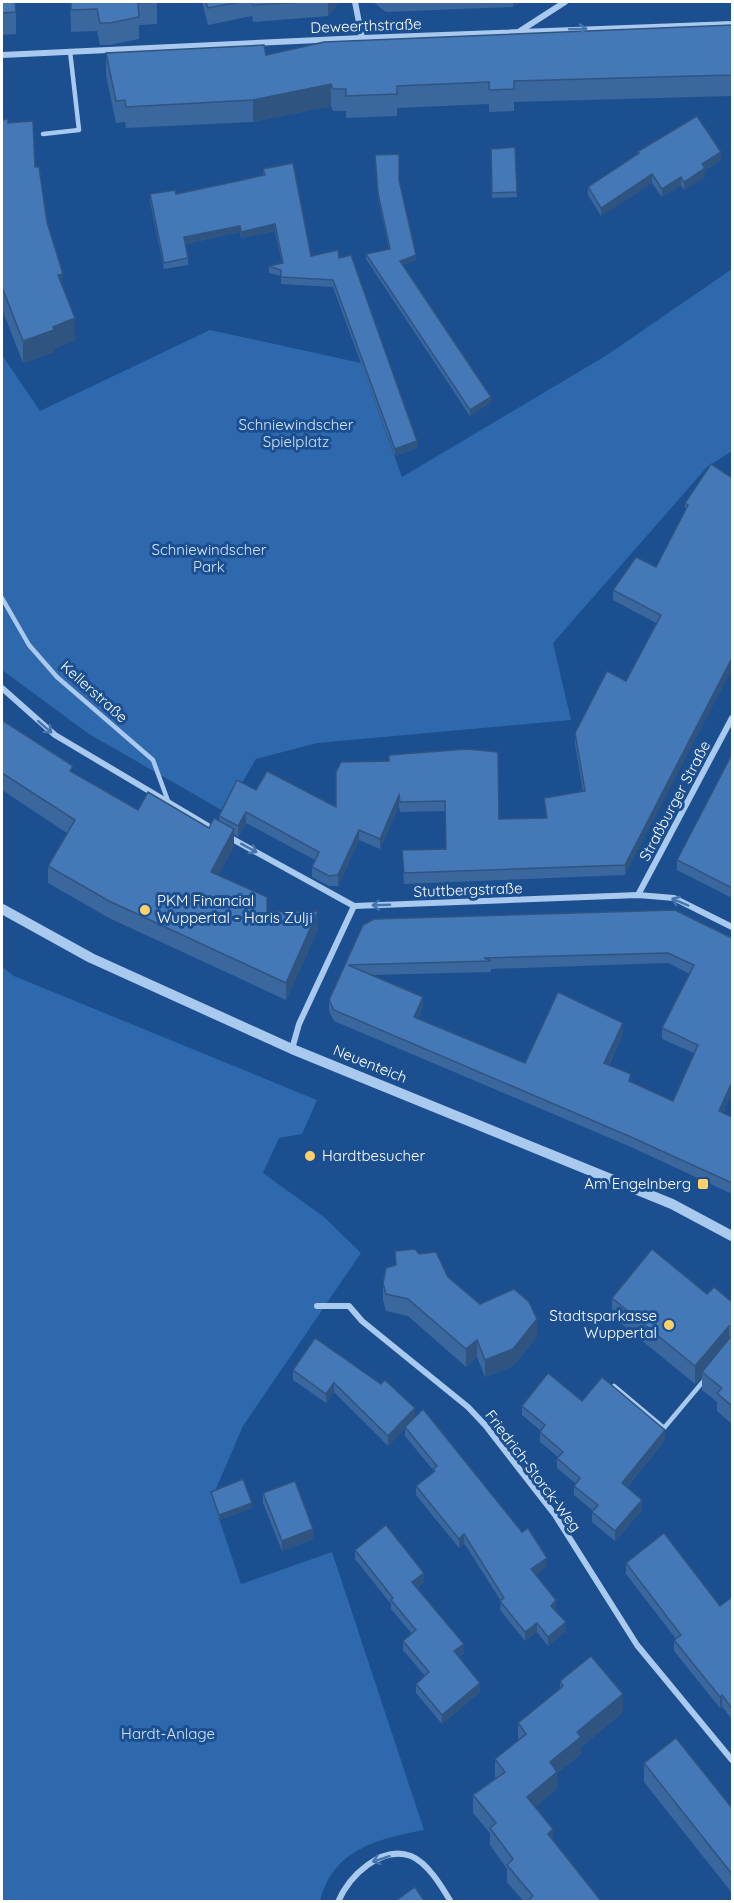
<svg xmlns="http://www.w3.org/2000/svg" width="734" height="1903" viewBox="0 0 734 1903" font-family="Quicksand,sans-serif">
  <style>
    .green { fill: #2e69ad }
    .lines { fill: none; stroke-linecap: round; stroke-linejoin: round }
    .service { stroke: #a9c9ee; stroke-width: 4.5 }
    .minor { stroke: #a9c9ee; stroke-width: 6 }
    .tertiary { stroke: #a9c9ee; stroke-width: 10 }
    .wall { fill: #3a679d; fill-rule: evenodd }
    .shaded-wall { fill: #305480 }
    .building { fill: #4478b7; stroke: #305480; stroke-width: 1.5; fill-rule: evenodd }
    .oneway { stroke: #4674ac }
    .poi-dot { fill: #ffd166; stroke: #1b4f8f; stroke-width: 2 }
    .labels { text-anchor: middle; stroke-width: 6; stroke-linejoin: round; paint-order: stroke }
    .street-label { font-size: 15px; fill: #fff; stroke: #1b4f8f }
    .park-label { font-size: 15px; fill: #cfe3fa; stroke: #1b4f8f }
    .poi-label { font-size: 15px; fill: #fff; stroke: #1b4f8f; text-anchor: start }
  </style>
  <rect width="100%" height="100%" fill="#1b4f8f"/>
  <!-- green -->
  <g class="green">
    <path d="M732 269V451L707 467 553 643 571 720 317 743 256 759 225 812 89 734 2 670V355L40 411 210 330 361 363 402 477 607 355Z"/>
    <path d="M2 967 14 976 317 1100 302 1134 279 1138 263 1173 324 1217 361 1253 243 1426 212 1498 241 1584 332 1552 424 1830C378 1839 333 1849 320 1901H2Z"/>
  </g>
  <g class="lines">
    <!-- service -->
    <g class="service">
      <path d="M43 134 79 130 70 51"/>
      <path d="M2 598 29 645 57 677 153 760 168 801"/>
      <path d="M614 1386 664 1428 706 1378"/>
    </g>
    <!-- minor -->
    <g class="minor">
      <path d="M355 2 362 38"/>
      <path d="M520 31 565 2"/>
      <path d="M2 55 362 38 732 24"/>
      <path d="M2 688 55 735 215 830"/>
      <path d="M227 836 354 906"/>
      <path d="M638 895 732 718"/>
      <path d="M292 1049 299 1024 354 906 638 895 674 898 732 927"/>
      <path d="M317 1306H349L362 1321 468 1407 485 1425 555 1515 637 1645 732 1760"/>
      <path d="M338 1902C349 1876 381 1845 411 1856 428 1863 442 1887 451 1902"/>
    </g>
    <!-- tertiary -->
    <path class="tertiary" d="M2 909 91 958 292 1049 672 1204 732 1236"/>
  </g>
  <!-- wall -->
  <g class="wall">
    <path d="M2 2 16 12V34L2 35Z"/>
    <path d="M70 2H157V24L139 25V39L110 45H100L97 31 71 32Z"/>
    <path d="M202 2H339L328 16 253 22 252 16 208 25Z"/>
    <path d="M373 2H521L513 7 386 12Z"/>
    <path d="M732 25V96L514 102V111L489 112V104L397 108V116L346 118V111H333L331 106 253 122 126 128 125 122 116 123 106 75V53L266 55Z"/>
    <path d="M2 120 8 123 35 167 47 222 75 340 54 349V352L23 363 2 309Z"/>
    <path d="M515 147 517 197 492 198 491 149Z"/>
    <path d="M637 152 721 160 705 170V177L684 190 681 185 662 197 652 183 601 216 588 195V187L637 154Z"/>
    <path d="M375 160 399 180 416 260 403 265 491 402 470 416 366 259V254L389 249 378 198Z"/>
    <path d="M263 169 311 256 339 258 417 448 395 456 333 287 281 284V276L269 273V266L282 263 275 231 241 238 240 232 185 244 188 258V265L164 269 150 201V194H176L263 175Z"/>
    <path d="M711 464 625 875 404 884 402 850 446 849 445 811 400 812 399 806 380 849 359 840 338 886H329L312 877V867L315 860 246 823 238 837 234 834V846L218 876 267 912 318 929 286 1000 109 918 48 883V866L67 833 2 790V720L73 773 138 810 209 828 219 821V816L256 790 336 807 341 762 499 819 546 818 544 798 583 792 575 744V733L626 681 656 623 613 600V590L656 567 685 512V503Z"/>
    <path d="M732 754V898L677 870V860Z"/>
    <path d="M363 925 732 938 723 1113 732 1117V1194L631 1147 334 1021 329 1011V1000ZM668 963 690 974 662 1028V1039L694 1053 673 1101 631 1082 609 1065 623 1034 525 1063 418 1018 423 1007 372 975 491 972V969Z"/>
    <path d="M395 1251 419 1254 480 1304 537 1337 513 1366 485 1377 477 1357 466 1367 408 1316 386 1311 383 1300V1283L395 1265Z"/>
    <path d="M707 1294 732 1302V1424L717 1411V1402L702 1390V1376L695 1384 612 1316V1298Z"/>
    <path d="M315 1338 415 1418 547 1567 535 1574 556 1609 555 1610 566 1631 548 1646 537 1632 525 1641 500 1610 501 1601 464 1543 459 1548 416 1495V1486L433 1472V1470L405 1436V1428L388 1446 334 1392 326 1403 293 1380V1370Z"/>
    <path d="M582 1401 665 1440 627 1487 642 1510 615 1541 592 1522V1512L593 1511 574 1495V1486L576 1484 557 1468V1458L558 1457 540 1442V1432L541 1431 522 1415V1406Z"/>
    <path d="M211 1492 252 1508 219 1520 211 1497Z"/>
    <path d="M263 1493 313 1539 282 1551 263 1503Z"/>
    <path d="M355 1550 424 1582 417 1588 464 1653 459 1657 480 1692 442 1724 416 1693V1684L425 1676 403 1650V1641L412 1634 391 1609V1604L355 1559Z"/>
    <path d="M626 1563 720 1606 732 1597V1720L722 1706 720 1708 674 1651V1640L676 1639 626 1574Z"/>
    <path d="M560 1681 623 1712 581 1747V1754L557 1773V1789L535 1807 553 1841 602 1902H524L507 1882V1869L490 1845V1833L473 1813V1795L496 1778 495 1777V1759L518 1741V1723L560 1689Z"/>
    <path d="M644 1763 732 1808V1893L644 1782Z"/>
  </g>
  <!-- shaded-wall -->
  <g class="shaded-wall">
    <path d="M328 2H339L328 16Z"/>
    <path d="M513 2H521L513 7Z"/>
    <path d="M331 84V106L253 122V100Z"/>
    <path d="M721 152V160L705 170V177L684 190V182L702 164Z"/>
    <path d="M652 174V183L601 216V208Z"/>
    <path d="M681 177V185L662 197V189Z"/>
    <path d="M275 224V231L241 238V232Z"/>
    <path d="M240 226V232L184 244V237Z"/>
    <path d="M416 255V260L400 266V261Z"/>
    <path d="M63 274V296L58 275Z"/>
    <path d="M75 318V340L54 349V352L23 363V341L53 327Z"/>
    <path d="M491 397V402L470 416V410Z"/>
    <path d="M417 441V448L395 456V449Z"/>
    <path d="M732 658V669L625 875V865Z"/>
    <path d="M399 795V806L380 849V839Z"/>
    <path d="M246 812V823L238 837V826Z"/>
    <path d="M234 829V846L211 890V872Z"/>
    <path d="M359 830V840L338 886V875Z"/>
    <path d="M318 911V929L286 1000V983Z"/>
    <path d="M423 997V1007L414 1027V1017Z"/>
    <path d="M623 1023V1034L604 1074V1063Z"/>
    <path d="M732 1082V1093L719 1122V1111Z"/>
    <path d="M537 1319V1337L513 1366 485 1377V1360Z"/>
    <path d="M729 1326V1344L702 1372V1376L695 1384V1366Z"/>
    <path d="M477 1340V1357L466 1367V1349Z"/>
    <path d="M334 1383V1392L326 1403V1394Z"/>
    <path d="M415 1408V1418L388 1446V1436Z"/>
    <path d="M665 1430V1440L622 1492V1483Z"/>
    <path d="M642 1500V1510L615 1541V1531Z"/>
    <path d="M252 1503V1508L219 1520V1515Z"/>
    <path d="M313 1529V1539L282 1551V1541Z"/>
    <path d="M464 1534V1543L459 1548V1539Z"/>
    <path d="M547 1558V1567L531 1578V1569Z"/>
    <path d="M424 1573V1582L412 1591V1582Z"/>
    <path d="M556 1600V1609L551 1615V1606Z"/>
    <path d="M566 1622V1631L548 1646V1637Z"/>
    <path d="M537 1623V1632L525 1641V1632Z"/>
    <path d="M464 1644V1653L454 1660V1651Z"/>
    <path d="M480 1683V1692L442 1724V1715Z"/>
    <path d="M623 1694V1712L581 1747V1754L557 1773V1789L527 1814V1797L550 1762 577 1732Z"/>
    <path d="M722 1695V1706L720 1708V1697Z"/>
    <path d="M553 1829V1846L548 1834Z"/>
  </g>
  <!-- building -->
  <g class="building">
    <path d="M2 2H15L16 12 2 13Z"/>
    <path d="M71 2H157L138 3 139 17 110 23H100L97 9 71 10Z"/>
    <path d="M206 2H240L208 8Z"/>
    <path d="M252 2H300L253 5Z"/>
    <path d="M732 25V75L514 81V89L489 90V82L397 86V94L346 96V89H333L331 84 253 100 126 107 125 100 116 101 106 53 264 45 266 55 324 42Z"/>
    <path d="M697 116 721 152 702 164 705 168 684 182 681 177 662 189 652 174 601 208 588 187 639 153 637 152Z"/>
    <path d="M8 119V123L33 121 35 167H39L47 222 63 274 58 275 75 318 53 327 54 330 23 341 2 287V120Z"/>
    <path d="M515 147 517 192 492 193 491 149Z"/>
    <path d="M399 154V180L416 255 400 261 491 397 470 410 366 254 390 249 378 193 375 155Z"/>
    <path d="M293 163 311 256 338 250 339 258 351 255 417 441 395 449 333 280 281 277V270L269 266 283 263 275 224 241 232 240 226 184 237 188 258 164 263 150 194 175 190 176 194 265 175 263 169Z"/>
    <path d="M711 464 732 478V658L625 865 404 873 402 850 446 849 445 801 400 802 399 795 380 839 359 830 338 875 329 876 312 867 319 852 246 812 238 826 219 816 237 780 256 790 267 771 336 807V772L341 762 389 761V755L467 749 498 752 499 819 547 818 544 798 585 791 575 733 607 671 626 681 661 615 613 590 636 557 656 567 688 505 685 503Z"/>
    <path d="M2 720 73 766 70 771 138 810 148 792 209 828 214 818 234 829 211 872 267 897V912L318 911 286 983 109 901 48 866 75 820 2 773Z"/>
    <path d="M732 754V888L677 860Z"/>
    <path d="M675 910 732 938V1082L719 1111 732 1117V1183L631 1137 334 1010 329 1000 363 925 374 919ZM668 953 694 965 662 1028 698 1045 673 1101 629 1081 631 1074 604 1063 623 1023 558 992 525 1063 414 1017 423 997 348 965 491 961 484 958Z"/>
    <path d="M415 1249 419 1254 436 1252 448 1277 480 1304 514 1289 529 1302 537 1319 513 1349 485 1360 477 1340 466 1349 408 1299 386 1294 383 1283 386 1268 396 1265 395 1251Z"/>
    <path d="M652 1249 707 1294 714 1287 732 1302V1326H729L695 1366 612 1298Z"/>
    <path d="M732 1335V1406L717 1393 722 1388 702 1372Z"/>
    <path d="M315 1338 381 1384 385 1380 415 1408 388 1436 334 1383 326 1394 293 1370Z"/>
    <path d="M548 1373 582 1401 602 1377 665 1430 622 1483 642 1500 615 1531 592 1512 598 1505 574 1486 580 1478 557 1458 563 1452 540 1432 545 1425 522 1406Z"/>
    <path d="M423 1409 522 1532 528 1528 547 1558 531 1569 556 1600 551 1606 566 1622 548 1637 537 1623 525 1632 500 1601 504 1598 464 1534 459 1539 416 1486 435 1471 433 1469 437 1466 405 1427Z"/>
    <path d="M243 1479 252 1503 219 1515 211 1492Z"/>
    <path d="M295 1481 313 1529 282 1541 263 1493Z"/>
    <path d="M386 1525 424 1573 412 1582 464 1644 454 1651 480 1683 442 1715 416 1684 429 1672 403 1641 416 1630 391 1600 393 1598 355 1550Z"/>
    <path d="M664 1533 720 1606 732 1597V1709L722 1695 720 1697 674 1640 681 1635 626 1563Z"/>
    <path d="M591 1656 623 1694 577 1732 581 1737 550 1762 557 1772 527 1797 553 1829 548 1834 602 1902H527L533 1896 507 1865 513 1859 490 1828 496 1823 473 1795 505 1772 495 1759 526 1734 518 1723 563 1686 560 1681Z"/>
    <path d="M676 1738 732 1808V1874L644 1763Z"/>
    <path d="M415 1887 425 1902H394Z"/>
  </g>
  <!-- one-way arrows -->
  <defs><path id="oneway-shaft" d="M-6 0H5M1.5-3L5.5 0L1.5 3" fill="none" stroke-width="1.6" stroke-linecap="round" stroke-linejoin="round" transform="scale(1.5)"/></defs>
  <g class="oneway">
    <use href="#oneway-shaft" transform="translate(578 29) rotate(-2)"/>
    <use href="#oneway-shaft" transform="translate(45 727) rotate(41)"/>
    <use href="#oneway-shaft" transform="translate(249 848) rotate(29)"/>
    <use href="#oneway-shaft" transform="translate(680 902) rotate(-157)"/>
    <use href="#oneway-shaft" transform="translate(381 905) rotate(178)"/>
    <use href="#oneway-shaft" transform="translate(381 1859) rotate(162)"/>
  </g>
  <!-- markers -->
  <g class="poi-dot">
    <circle cx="145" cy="910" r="6"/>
    <circle cx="310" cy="1156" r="6"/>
    <rect x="697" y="1178" width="12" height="12" rx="3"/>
    <circle cx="669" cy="1325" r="6"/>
  </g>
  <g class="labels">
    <!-- street labels -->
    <g class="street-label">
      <text transform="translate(366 26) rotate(-2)" y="5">Deweerthstraße</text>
      <text transform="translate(94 692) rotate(42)" y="5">Kellerstraße</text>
      <text transform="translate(675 801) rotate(-62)" y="5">Straßburger Straße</text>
      <text transform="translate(468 890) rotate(-2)" y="5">Stuttbergstraße</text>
      <text transform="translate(370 1064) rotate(22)" y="5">Neuenteich</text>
      <text transform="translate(533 1471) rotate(53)" y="5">Friedrich-Storck-Weg</text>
    </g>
    <!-- park labels -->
    <g class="park-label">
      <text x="296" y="430">Schniewindscher<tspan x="296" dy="17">Spielplatz</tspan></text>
      <text x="209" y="555">Schniewindscher<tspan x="209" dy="17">Park</tspan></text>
      <text x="168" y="1739">Hardt-Anlage</text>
    </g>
    <!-- poi labels -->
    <g class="poi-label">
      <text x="157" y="906">PKM Financial<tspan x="157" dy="17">Wuppertal - Haris Zulji</tspan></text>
      <text x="322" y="1161">Hardtbesucher</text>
      <text x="691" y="1189" text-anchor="end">Am Engelnberg</text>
      <text x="657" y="1321" text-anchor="end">Stadtsparkasse<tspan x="657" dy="17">Wuppertal</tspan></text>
    </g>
  </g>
  <!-- border -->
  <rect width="734" height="1903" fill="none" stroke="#ffffff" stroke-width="6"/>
</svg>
